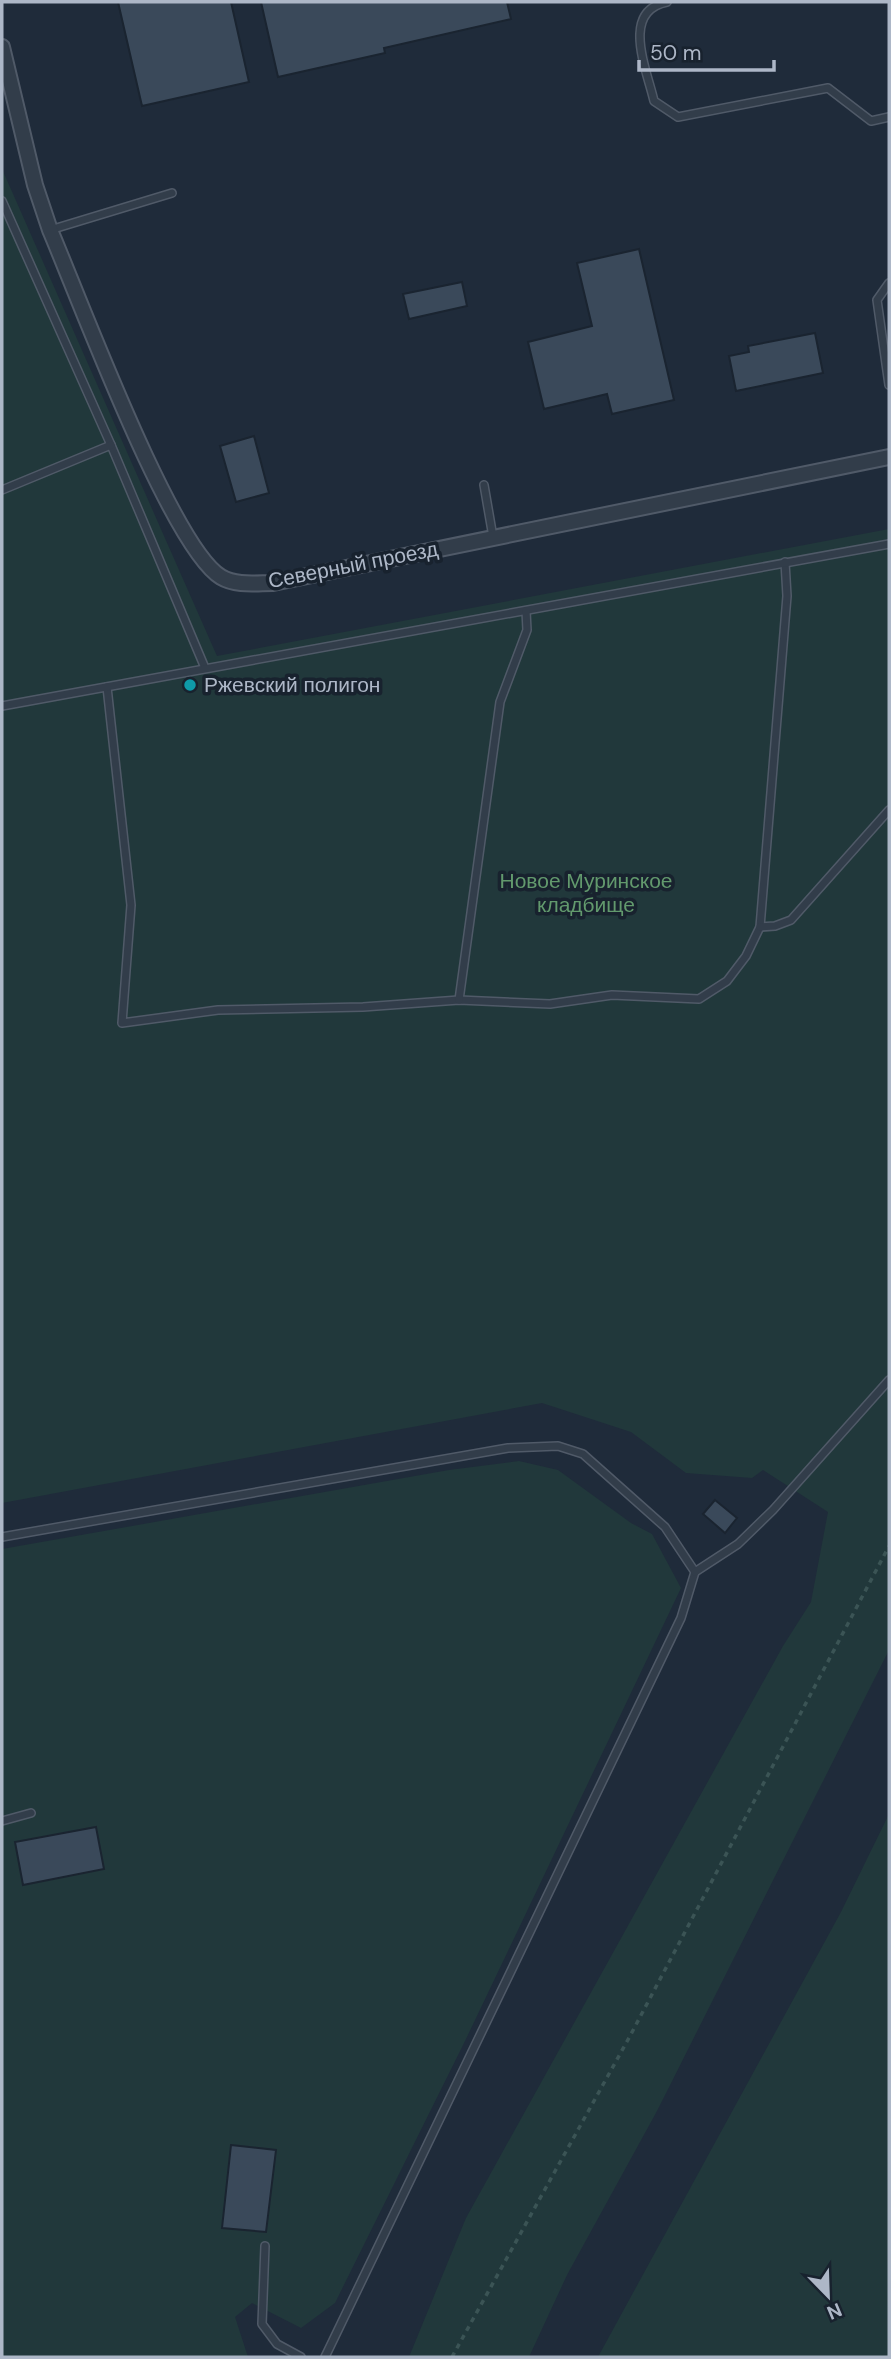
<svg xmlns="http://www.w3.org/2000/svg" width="891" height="2359" viewBox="0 0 891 2359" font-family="'DM Sans',sans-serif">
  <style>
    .green { fill: #21383b }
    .building { fill: #3a495a; stroke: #1a2430; stroke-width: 2 }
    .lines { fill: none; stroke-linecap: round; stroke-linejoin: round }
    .service-casing { stroke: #505a68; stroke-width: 10 }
    .minor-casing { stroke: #505a68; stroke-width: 18 }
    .path { stroke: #3b5455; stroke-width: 3.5; stroke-dasharray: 5 5; stroke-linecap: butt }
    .service { stroke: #323d4a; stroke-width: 7 }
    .minor { stroke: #323d4a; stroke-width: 14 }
    .culture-dot { fill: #0f9aa8; stroke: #18222e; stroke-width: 2.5 }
    .labels { text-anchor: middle; stroke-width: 7; stroke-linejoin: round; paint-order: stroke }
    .street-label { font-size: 21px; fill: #adb7c7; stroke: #18222e }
    .poi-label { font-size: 21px; fill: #adb7c7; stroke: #18222e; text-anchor: start }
    .park-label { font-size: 21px; fill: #62996d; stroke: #18222e }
  </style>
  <rect width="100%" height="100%" fill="#1f2b3a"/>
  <!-- green -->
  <g class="green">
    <path d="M2 169 217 656 889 529V1650L657 2111 567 2275 529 2357H409L466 2218 783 1646 811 1602 828 1512 763 1470 752 1478 686 1473 631 1432 542 1403 2 1503Z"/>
    <path d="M519 1461 558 1470 631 1523 652 1534 681 1588 466 2039 335 2303 301 2328 252 2303 235 2317 248 2357H2V1549L449 1470Z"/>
    <path d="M889 1814V2357H598L841 1912Z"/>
  </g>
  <!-- building -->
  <g class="building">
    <path d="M118 2H231L249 82 142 106Z"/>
    <path d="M261 2H507L511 19 384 48 385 53 278 77Z"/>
    <path d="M639 249 674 400 612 414 607 394 544 409 528 342 592 326 577 263Z"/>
    <path d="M462 282 467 306 409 319 403 294Z"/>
    <path d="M815 333 823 373 736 391 729 356 749 352 748 346Z"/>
    <path d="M254 436 269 493 236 502 220 446Z"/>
    <path d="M715 1500 737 1518 725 1533 703 1514Z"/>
    <path d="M96 1827 104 1869 23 1885 15 1842Z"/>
    <path d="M231 2145 276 2150 266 2232 222 2228Z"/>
  </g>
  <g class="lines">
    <defs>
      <g id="service">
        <path d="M667 2C620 11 647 70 654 101L678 117 828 88 871 121 889 117"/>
        <path d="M2 201 111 445 205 668"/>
        <path d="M50 230 172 193"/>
        <path d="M889 283 877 300 889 385"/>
        <path d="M484 485 493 537"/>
        <path d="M2 490 111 445"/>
        <path d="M107 687 131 905 122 1023 218 1010 363 1007 459 1000 550 1004 612 995 699 999 727 981 746 956 760 927 787 596 785 562"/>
        <path d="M2 706 889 544"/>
        <path d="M760 927 775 926 791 920 889 810"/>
        <path d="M459 1000 500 702 527 630 526 611"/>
        <path d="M2 1537 508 1448 558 1446 583 1454 665 1527 695 1572 681 1618 325 2357"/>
        <path d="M695 1572 738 1544 773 1510 889 1380"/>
        <path d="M2 1821 31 1813"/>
        <path d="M265 2246 262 2324 277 2344 301 2357"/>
      </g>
      <path id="minor" d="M2 47 35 185 50 230C78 295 171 547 221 577 236 586 256 583 273 583L889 457"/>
    </defs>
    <!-- service casing -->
    <use href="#service" class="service-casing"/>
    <!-- minor casing -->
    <use href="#minor" class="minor-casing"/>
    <!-- path -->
    <path class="path" d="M452 2357 630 2036 889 1546"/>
    <!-- service -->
    <use href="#service" class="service"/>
    <!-- minor -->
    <use href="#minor" class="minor"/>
  </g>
  <!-- markers -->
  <circle class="culture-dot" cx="190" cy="685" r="7"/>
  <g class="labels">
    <!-- street labels -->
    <g class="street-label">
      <text transform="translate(353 565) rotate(-11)" y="7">Северный проезд</text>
    </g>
    <!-- poi labels -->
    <g class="poi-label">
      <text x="204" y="692">Ржевский полигон</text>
    </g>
    <!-- park labels -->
    <g class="park-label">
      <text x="586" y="888">Новое Муринское<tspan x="586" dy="24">кладбище</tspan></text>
    </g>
  </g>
  <!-- border -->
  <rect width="891" height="2359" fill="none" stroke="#adb7c7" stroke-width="7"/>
  <!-- north arrow -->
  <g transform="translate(828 2296) rotate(157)" stroke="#18222e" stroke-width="5" paint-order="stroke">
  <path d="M0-5L12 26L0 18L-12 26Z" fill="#adb7c7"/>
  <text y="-10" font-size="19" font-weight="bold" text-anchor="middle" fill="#adb7c7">N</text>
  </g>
  <!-- scale -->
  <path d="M639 60v10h135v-10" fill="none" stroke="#adb7c7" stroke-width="3.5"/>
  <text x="650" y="60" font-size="21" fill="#adb7c7" stroke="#18222e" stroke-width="5" paint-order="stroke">50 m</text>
</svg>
